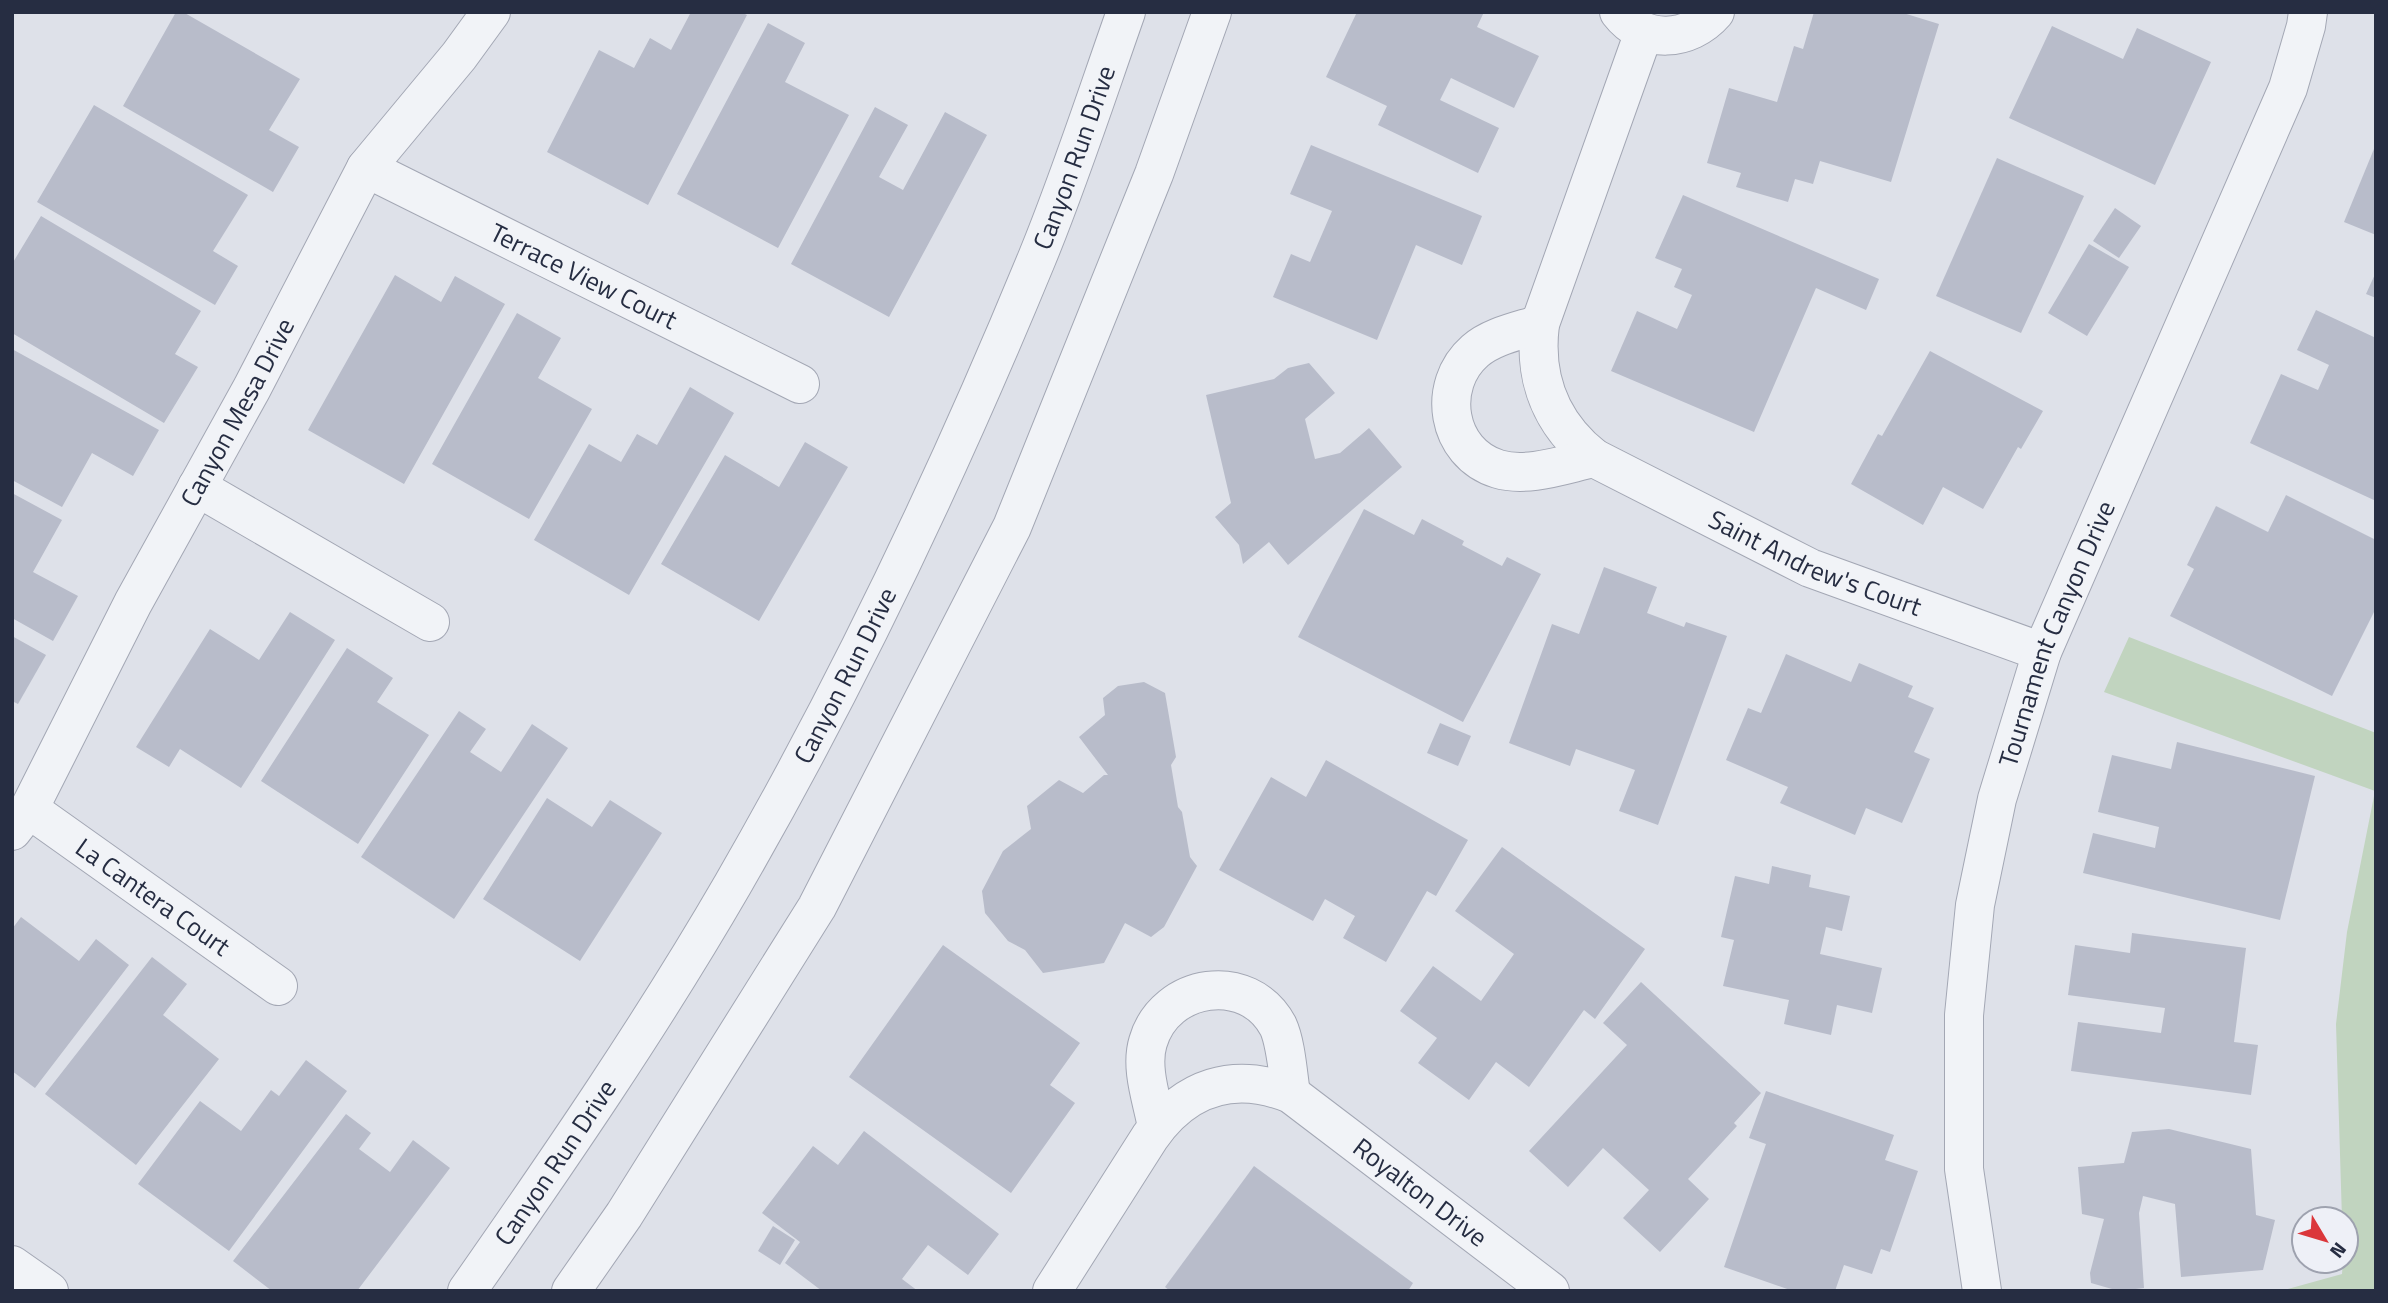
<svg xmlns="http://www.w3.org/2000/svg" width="2388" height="1303" viewBox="0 0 2388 1303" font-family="'Titillium Web',sans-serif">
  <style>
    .green { fill: #c1d4bf }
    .building { fill: #b8bcca }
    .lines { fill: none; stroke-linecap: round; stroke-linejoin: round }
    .minor-casing { stroke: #a3a7b4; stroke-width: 40 }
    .minor { stroke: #f1f3f7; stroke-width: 38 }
    .labels { text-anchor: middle; stroke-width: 6; stroke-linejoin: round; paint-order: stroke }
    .street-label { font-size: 26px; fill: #262d42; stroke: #eef0f7 }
  </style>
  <rect width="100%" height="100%" fill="#dee1e9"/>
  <!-- green -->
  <path class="green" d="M2129 637 2376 733V1291H2281L2342 1274 2343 1261H2346V1219H2342L2336 1024 2347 932 2375 791 2104 692Z"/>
  <!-- building -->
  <g class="building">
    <path d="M176 12H183L300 79 269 130 299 147 273 192 123 106Z"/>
    <path d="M691 12H741L747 15 648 205 547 152 599 50 634 68 650 38 671 50Z"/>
    <path d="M1357 12H1484L1477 27 1539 56 1514 108 1451 78 1440 100 1499 128 1478 173 1378 125 1387 106 1326 77Z"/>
    <path d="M1814 12H1900L1939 24 1891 182 1820 161 1813 184 1795 179 1788 202 1736 187 1741 173 1707 163 1729 88 1777 102 1794 46 1803 49Z"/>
    <path d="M768 23 805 43 785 82 849 115 778 248 677 194Z"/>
    <path d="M2052 26 2123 59 2137 28 2211 62 2155 185 2009 118Z"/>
    <path d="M94 105 248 195 213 251 238 266 215 305 37 202Z"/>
    <path d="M875 107 908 125 879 177 903 190 945 112 987 135 889 317 791 264Z"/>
    <path d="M2376 144V235L2344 222Z"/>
    <path d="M1311 145 1482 216 1462 265 1416 245 1377 340 1273 297 1291 254 1310 262 1332 211 1290 194Z"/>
    <path d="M1997 158 2084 196 2021 333 1936 296Z"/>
    <path d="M1683 195 1879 279 1866 310 1816 288 1754 432 1611 371 1637 311 1677 329 1692 295 1674 287 1682 269 1655 258Z"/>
    <path d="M2115 208 2141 226 2119 258 2093 241Z"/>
    <path d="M41 216 201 311 175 354 198 367 164 423 12 333V264Z"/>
    <path d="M2089 244 2129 267 2087 336 2048 313Z"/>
    <path d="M2376 272V298L2366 294Z"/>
    <path d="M395 275 441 302 455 276 505 304 404 484 308 430Z"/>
    <path d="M2316 310 2376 338V501L2250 443 2281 374 2318 390 2329 365 2297 350Z"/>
    <path d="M517 313 561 338 538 378 592 409 529 519 432 464Z"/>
    <path d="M12 349 159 430 133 476 92 453 62 507 12 480Z"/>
    <path d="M1930 351 2043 411 2021 449 2018 447 1983 509 1943 487 1923 525 1851 484 1878 434 1882 436Z"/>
    <path d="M1309 363 1335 393 1305 419 1315 459 1340 453 1369 428 1402 467 1288 565 1269 542 1243 564 1239 545 1215 517 1231 503 1206 395 1274 379 1288 368Z"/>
    <path d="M690 387 734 413 629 595 534 540 589 444 621 462 637 434 657 445Z"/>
    <path d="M805 442 848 467 759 621 661 564 725 455 779 487Z"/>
    <path d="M12 493 62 520 33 572 78 596 53 641 12 618Z"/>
    <path d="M2286 495 2376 540V608L2332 696 2170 616 2194 569 2187 565 2216 506 2268 532Z"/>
    <path d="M1364 509 1414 535 1422 519 1464 541 1462 545 1502 566 1507 557 1541 574 1463 722 1298 637Z"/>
    <path d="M1604 567 1657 587 1647 613 1684 627 1686 622 1727 636 1658 825 1619 811 1635 770 1576 749 1570 766 1509 743 1552 624 1579 634Z"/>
    <path d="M290 612 335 640 241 788 180 749 169 767 136 747 210 629 259 660Z"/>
    <path d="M12 636 46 655 18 704 12 701Z"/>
    <path d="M347 648 393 678 377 702 429 735 358 844 261 781Z"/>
    <path d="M1786 654 1851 682 1859 663 1913 686 1908 697 1934 708 1914 752 1930 759 1902 823 1866 808 1855 835 1780 803 1788 787 1726 760 1748 708 1761 713Z"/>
    <path d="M1144 682 1165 693 1176 757 1171 765 1178 807 1182 812 1190 857 1197 866 1164 927 1151 937 1125 923 1104 963 1043 973 1025 950 1008 941 985 913 982 891 1003 851 1031 829 1027 806 1059 780 1083 793 1104 775H1108L1079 737 1105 715 1103 698 1118 686Z"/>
    <path d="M459 711 486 729 470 752 501 772 532 724 568 748 454 919 361 857Z"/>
    <path d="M1440 723 1471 736 1458 766 1427 753Z"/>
    <path d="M2177 742 2315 776 2280 920 2083 873 2093 833 2155 848 2159 827 2098 812 2112 755 2171 769Z"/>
    <path d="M1326 760 1468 840 1436 896 1427 891 1386 962 1343 938 1355 916 1325 899 1313 921 1219 870 1271 777 1306 797Z"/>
    <path d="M547 798 592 827 610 800 662 833 580 961 483 899Z"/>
    <path d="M1502 847 1645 949 1595 1019 1584 1010 1529 1087 1496 1062 1469 1100 1418 1063 1437 1038 1400 1011 1433 966 1481 1001 1514 954 1455 911Z"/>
    <path d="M1772 866 1811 875 1809 887 1850 896 1842 931 1826 927 1820 954 1882 968 1872 1013 1837 1005 1831 1035 1784 1024 1789 1000 1723 986 1734 940 1721 937 1735 876 1769 884Z"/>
    <path d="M21 917 79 961 96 939 129 965 35 1088 12 1071V929Z"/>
    <path d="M2132 933 2246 948 2234 1042 2258 1045 2251 1095 2071 1071 2078 1022 2161 1033 2165 1008 2068 995 2075 945 2130 953Z"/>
    <path d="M943 945 1080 1043 1050 1085 1075 1103 1011 1193 849 1077Z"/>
    <path d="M152 957 187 984 163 1015 219 1059 136 1165 45 1094Z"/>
    <path d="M1641 982 1761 1093 1734 1123 1737 1126 1688 1179 1709 1199 1660 1252 1623 1218 1649 1190 1603 1148 1568 1187 1529 1151 1627 1045 1603 1023Z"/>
    <path d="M306 1060 347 1091 229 1251 138 1184 200 1101 241 1131 271 1090 279 1096Z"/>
    <path d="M1766 1091 1894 1135 1885 1160 1918 1171 1890 1252 1881 1249 1872 1274 1844 1265 1835 1291H1793L1724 1267 1766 1144 1749 1138Z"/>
    <path d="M346 1114 371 1133 359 1149 390 1172 413 1140 450 1168 357 1291H272L233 1261Z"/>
    <path d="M2169 1129 2251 1149 2256 1215 2275 1220 2263 1270 2181 1277 2175 1204 2143 1196 2139 1213 2144 1288 2119 1291 2091 1283 2090 1273 2104 1219 2082 1214 2078 1167 2124 1163 2132 1132Z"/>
    <path d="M864 1131 999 1234 968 1275 928 1245 902 1279 918 1291H822L785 1263 800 1242 762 1213 813 1146 838 1165Z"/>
    <path d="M1254 1166 1413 1283 1408 1291H1170L1165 1287Z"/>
    <path d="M773 1226 795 1240 780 1265 758 1251Z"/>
  </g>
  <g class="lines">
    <defs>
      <g id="minor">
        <path d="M1619 12C1644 45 1689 42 1715 12"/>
        <path id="s1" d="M1644 32 1540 324C1533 379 1551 424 1594 458L1810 568 2042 652"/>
        <path id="s2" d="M366 168 800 384"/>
        <path d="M1540 324C1519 331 1492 336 1475 351 1436 385 1446 453 1498 469 1528 478 1565 464 1594 458"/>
        <path d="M197 487 430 622"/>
        <path id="s3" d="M29 809 278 986"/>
        <path id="s4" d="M12 831 29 809 133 603 252 388 366 168 459 56 491 12"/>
        <path d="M1157 1127C1152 1100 1140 1068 1148 1042 1165 983 1248 970 1278 1026 1286 1043 1288 1075 1291 1094"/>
        <path d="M12 1265 49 1291"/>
        <path id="s5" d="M467 1291C560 1158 652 1024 733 884 849 683 949 472 1037 258 1070 178 1097 94 1126 12"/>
        <path d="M571 1291 624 1215 817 907 1012 527 1154 174 1212 12"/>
        <path id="s6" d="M1052 1291 1150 1137C1185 1087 1234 1071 1291 1094L1550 1291"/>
        <path id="s7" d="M1982 1291 1964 1169V1015L1975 905 1997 799 2042 652 2288 88 2306 26 2308 12"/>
      </g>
    </defs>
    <!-- minor casing -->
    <use href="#minor" class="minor-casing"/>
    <!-- minor -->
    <use href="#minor" class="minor"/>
  </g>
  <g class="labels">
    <!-- street labels -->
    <g class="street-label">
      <text dy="9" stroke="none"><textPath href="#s5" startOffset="1290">Canyon Run Drive</textPath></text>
      <text dy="9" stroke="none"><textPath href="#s2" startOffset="243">Terrace View Court</textPath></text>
      <text dy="9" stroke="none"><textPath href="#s4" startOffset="476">Canyon Mesa Drive</textPath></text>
      <text dy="9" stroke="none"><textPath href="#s1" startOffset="707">Saint Andrew's Court</textPath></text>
      <text dy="9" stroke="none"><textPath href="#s7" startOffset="672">Tournament Canyon Drive</textPath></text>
      <text dy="9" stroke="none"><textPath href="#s5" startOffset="723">Canyon Run Drive</textPath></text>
      <text dy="9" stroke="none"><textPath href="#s3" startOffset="152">La Cantera Court</textPath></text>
      <text dy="9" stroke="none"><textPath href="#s5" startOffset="156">Canyon Run Drive</textPath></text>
      <text dy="9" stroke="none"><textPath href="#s6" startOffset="506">Royalton Drive</textPath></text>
    </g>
  </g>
  <!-- border -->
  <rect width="2388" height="1303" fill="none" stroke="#262d42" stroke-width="28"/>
  <!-- north arrow -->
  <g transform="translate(2325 1240) rotate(128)"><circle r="33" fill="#eef0f7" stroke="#9ea2af" stroke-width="2"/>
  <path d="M0-5L12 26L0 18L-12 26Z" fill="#db373b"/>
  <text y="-10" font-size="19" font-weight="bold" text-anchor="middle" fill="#262d42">N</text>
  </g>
</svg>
